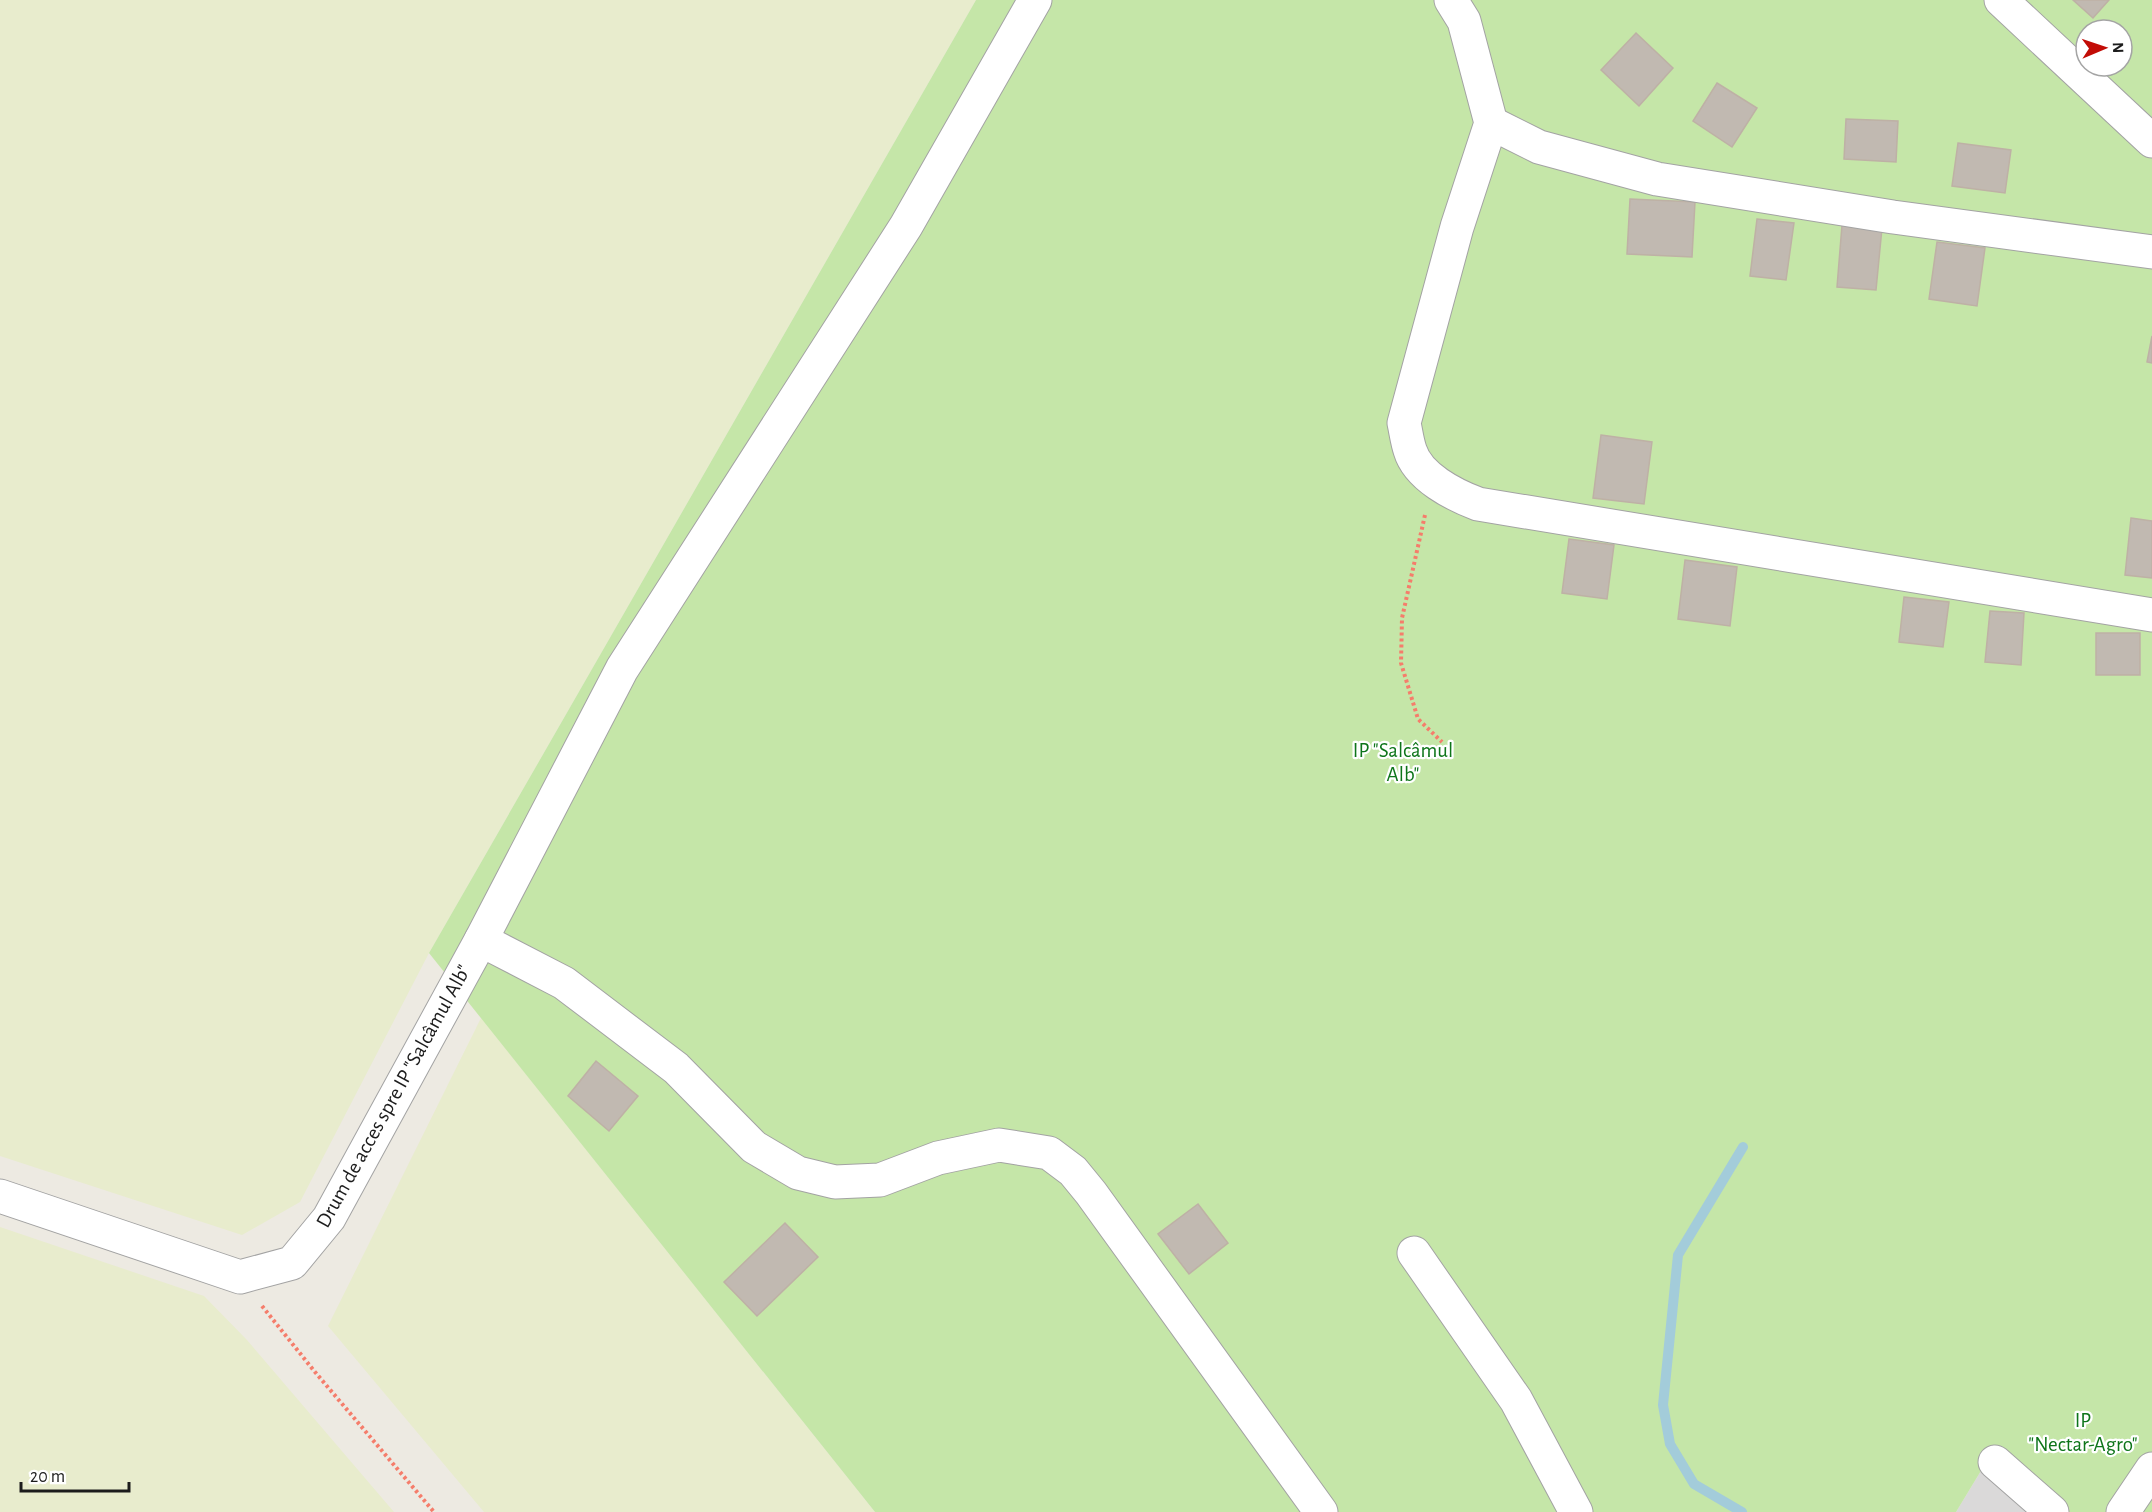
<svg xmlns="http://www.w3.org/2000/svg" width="2152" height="1512" viewBox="0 0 2152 1512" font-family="'Alegreya Sans',sans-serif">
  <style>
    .residential { fill: #dad9d9 }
    .farmland { fill: #e8eccd }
    .grass { fill: #c5e6a8; fill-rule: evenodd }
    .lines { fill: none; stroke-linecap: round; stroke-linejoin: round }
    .stream { stroke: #a3ccda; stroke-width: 10 }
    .building { fill: #c1b9b1; stroke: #beb1a5; stroke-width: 1.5 }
    .minor-casing { stroke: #a3a3a3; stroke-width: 35 }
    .path { stroke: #f57d6b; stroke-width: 4; stroke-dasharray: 3 3; stroke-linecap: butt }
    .minor { stroke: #fff; stroke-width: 33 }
    .labels { text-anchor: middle; stroke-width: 4.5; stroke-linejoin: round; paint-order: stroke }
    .park-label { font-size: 21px; fill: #0e751a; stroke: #fff }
    .street-label { font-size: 21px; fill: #1c1c1c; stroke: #fff }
  </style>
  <rect width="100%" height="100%" fill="#edeae2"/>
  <!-- residential -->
  <path class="residential" d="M1996 1446 2067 1512H1956Z"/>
  <!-- farmland -->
  <g class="farmland">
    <path d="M0 0H976L429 953 300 1202 242 1235 0 1156Z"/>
    <path d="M481 1018 875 1512H484L328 1326Z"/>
    <path d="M0 1227 204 1296 247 1340 394 1512H0Z"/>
  </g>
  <!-- grass -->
  <path class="grass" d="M976 0H2152V1512H2067L1996 1446 1956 1512H875L429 953ZM2086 30H2122V66H2086Z"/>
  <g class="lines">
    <!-- stream -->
    <path class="stream" d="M1742 1512 1694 1484 1670 1444 1663 1405 1678 1255 1743 1147"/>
  </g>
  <!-- building -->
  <g class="building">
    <path d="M2073 0H2109L2093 18Z"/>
    <path d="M1636 33 1673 68 1639 106 1601 70Z"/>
    <path d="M1717 83 1757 108 1732 147 1693 121Z"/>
    <path d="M1846 119 1898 121 1896 162 1844 159Z"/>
    <path d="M1958 143 2011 150 2005 193 1952 186Z"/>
    <path d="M1630 199 1695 202 1692 257 1627 254Z"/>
    <path d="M1757 219 1794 223 1786 280 1750 276Z"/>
    <path d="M1842 225 1882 228 1876 290 1837 287Z"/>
    <path d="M1937 242 1985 248 1977 306 1929 299Z"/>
    <path d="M2152 336V363L2147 362Z"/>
    <path d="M1601 435 1652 442 1644 504 1593 498Z"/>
    <path d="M2131 518 2152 521V578L2125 575Z"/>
    <path d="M1569 539 1614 545 1607 599 1562 593Z"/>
    <path d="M1685 560 1737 567 1730 626 1678 619Z"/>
    <path d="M1904 597 1949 602 1943 647 1899 642Z"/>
    <path d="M1990 611 2024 613 2021 665 1985 662Z"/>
    <rect x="2096" y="633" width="44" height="42"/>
    <path d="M596 1061 638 1096 609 1131 568 1096Z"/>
    <path d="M1198 1204 1228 1243 1189 1274 1158 1234Z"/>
    <path d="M785 1223 818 1257 757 1316 724 1282Z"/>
  </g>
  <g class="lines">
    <defs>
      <g id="minor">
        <path d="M1451 0 1464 21 1491 123 1457 227 1404 423C1406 432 1407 441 1410 450 1418 477 1454 495 1478 504L2152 615"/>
        <path d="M2001 0 2152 141"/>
        <path d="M1491 123 1539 147 1657 179 1893 217 2152 252"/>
        <path d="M481 940 564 983 676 1068 754 1147 798 1173 835 1182 880 1180 938 1158 999 1145 1049 1153 1073 1171 1091 1193 1321 1512"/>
        <path d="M0 1196 240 1277 292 1263 329 1218 481 940 622 669 906 226 1035 0"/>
        <path d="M1414 1253 1516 1400 1576 1512"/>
        <path d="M1995 1462 2052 1512"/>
        <path d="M2123 1512 2152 1469"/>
      </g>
    </defs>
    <!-- minor casing -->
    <use href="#minor" class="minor-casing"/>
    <!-- path -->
    <g class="path">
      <path d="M1425 515 1402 618 1401 663 1418 719 1442 742"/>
      <path d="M262 1306 315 1372 434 1512"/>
    </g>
    <!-- minor -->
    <use href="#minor" class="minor"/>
  </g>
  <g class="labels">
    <!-- park labels -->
    <g class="park-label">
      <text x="1403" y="757">IP "Salcâmul<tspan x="1403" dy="24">Alb"</tspan></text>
      <text x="2083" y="1427">IP<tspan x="2083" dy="24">"Nectar-Agro"</tspan></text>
    </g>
    <!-- street labels -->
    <g class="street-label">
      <text transform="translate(393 1096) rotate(-61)" y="7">Drum de acces spre IP "Salcâmul Alb"</text>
    </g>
  </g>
  <!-- north arrow -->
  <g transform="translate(2104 48) rotate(88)"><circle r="28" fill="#ffffff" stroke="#a4a4a4" stroke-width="1.5"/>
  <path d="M0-4.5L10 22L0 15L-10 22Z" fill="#c20c06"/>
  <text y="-9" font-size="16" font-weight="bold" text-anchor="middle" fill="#1c1c1c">N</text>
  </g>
  <!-- scale -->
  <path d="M21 1482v9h108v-9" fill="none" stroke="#1c1c1c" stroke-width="3"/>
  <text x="30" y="1482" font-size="18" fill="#1c1c1c" stroke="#ffffff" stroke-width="4.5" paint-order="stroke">20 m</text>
</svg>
